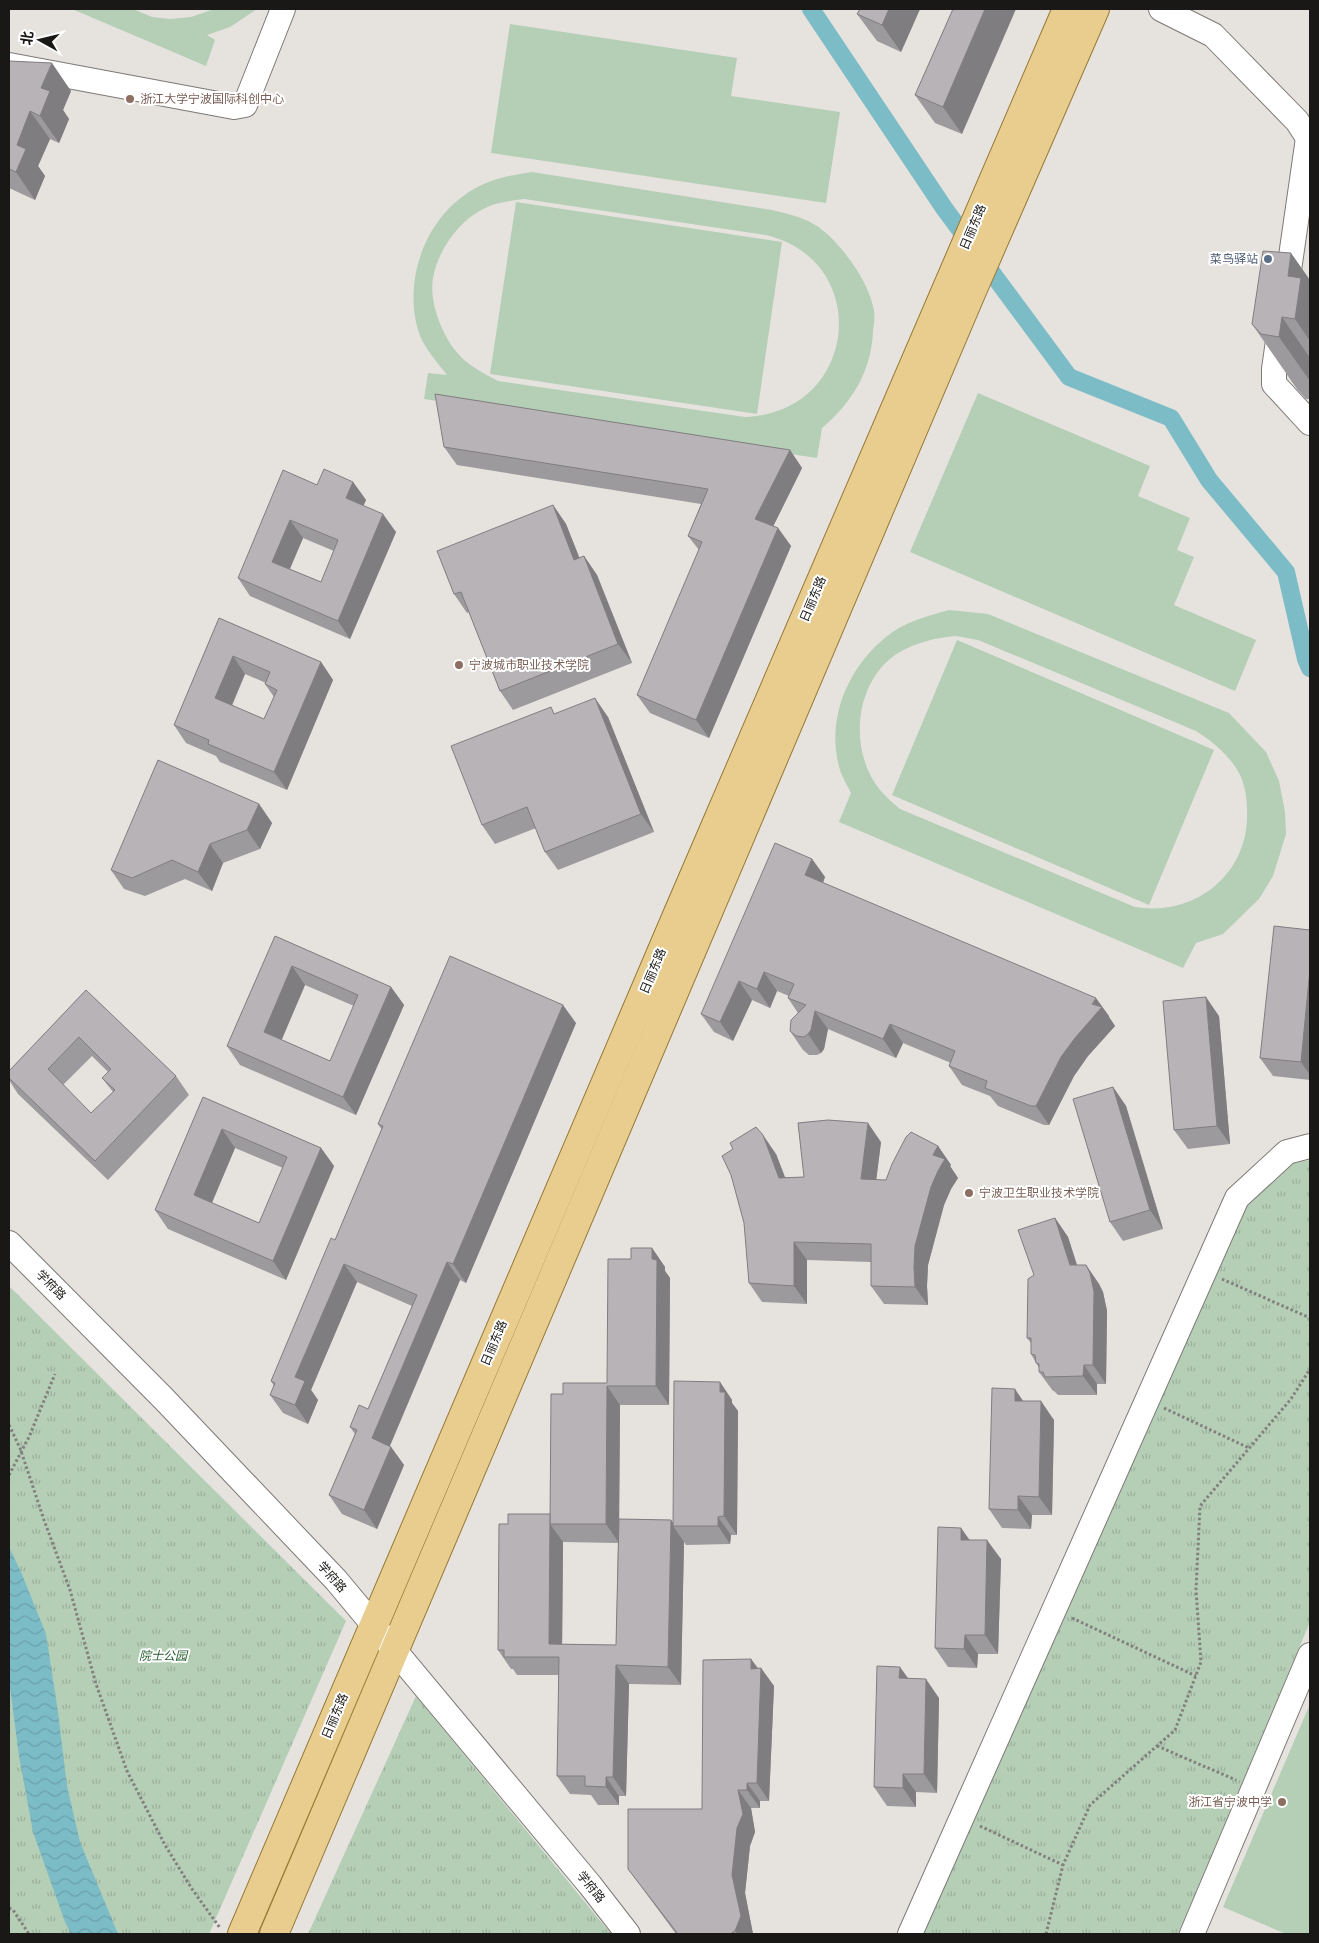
<svg xmlns="http://www.w3.org/2000/svg" width="1319" height="1943" viewBox="0 0 1319 1943" font-family="Lora,'Noto Sans SC',serif">
  <style>
    .park { fill: url(#park-tufts) }
    .pitch { fill: #b5ceb6; fill-rule: evenodd }
    .water { fill: url(#water-waves) }
    .lines { fill: none; stroke-linecap: round; stroke-linejoin: round }
    .canal { stroke: #7cbcc7; stroke-width: 18 }
    .minor-casing { stroke: #7d7a76; stroke-width: 26 }
    .major-casing { stroke: #977834; stroke-width: 30 }
    .path { stroke: #82807d; stroke-width: 3; stroke-dasharray: 2.5 2.5; stroke-linecap: butt }
    .minor { stroke: #fff; stroke-width: 24 }
    .major { stroke: #e9cd8f; stroke-width: 28 }
    .wall { fill: #9d9a9d; fill-rule: evenodd }
    .shaded-wall { fill: #807d80 }
    .building { fill: #b7b3b7; stroke: #807d80; fill-rule: evenodd }
    .education-dot { fill: #8d6e63; stroke: #fff; stroke-width: 2 }
    .service-dot { fill: #5c6f8a; stroke: #fff; stroke-width: 2 }
    .labels { text-anchor: middle; stroke-width: 4; stroke-linejoin: round; paint-order: stroke }
    .education-label { font-size: 12px; fill: #785e54; stroke: #fff; text-anchor: start }
    .street-label { font-size: 12px; fill: #191816; stroke: #fff }
    .service-label { font-size: 12px; fill: #4e5e75; stroke: #fff; text-anchor: end }
    .park-label { font-size: 12px; font-style: italic; fill: #245c2c; stroke: #fff }
  </style>
  <defs>
    <pattern id="park-tufts" width="24" height="20" patternUnits="userSpaceOnUse" patternTransform="scale(1.25)"><rect width="24" height="20" fill="#b5ceb6"/><path d="M3 7l-1-3M5 7V3M7 7l1-3M15 17l-1-3M17 17v-4M19 17l1-3" fill="none" stroke="#9bb09c"/></pattern>
    <pattern id="water-waves" width="16" height="10" patternUnits="userSpaceOnUse" patternTransform="scale(1.25)"><rect width="16" height="10" fill="#7cbcc7"/><path d="M0 5q4-4 8 0t8 0" fill="none" stroke="#6ba1aa"/></pattern>
  </defs>
  <rect width="100%" height="100%" fill="#e6e3df"/>
  <!-- park -->
  <g class="park">
    <path d="M1310 1160V1622L1178 1934H921L1246 1205 1290 1164Z"/>
    <path d="M9 1286 346 1621 209 1934H9Z"/>
    <path d="M416 1696 611 1934H308Z"/>
  </g>
  <!-- pitch -->
  <g class="pitch">
    <path d="M72 9H133L152 17 170 19 191 17 214 9H257L230 27 207 35 215 40 206 66Z"/>
    <path d="M510 24 737 58 731 96 840 112 826 203 491 153Z"/>
    <path d="M532 172 772 210C785 213 797 216 808 221 825 229 839 245 850 260 861 275 871 293 874 311 875 317 874 324 873 330 872 370 852 403 822 428L817 458 424 399 428 373 447 375C437 362 423 347 418 330 403 279 426 216 474 189 493 178 512 175 532 172ZM524 199 766 235C874 261 858 413 745 417L498 381C483 373 465 364 455 350 441 332 429 301 433 278 438 250 458 222 483 209 496 202 511 201 524 199Z"/>
    <path d="M516 202 782 242 757 414 490 374Z"/>
    <path d="M978 393 1150 466 1138 496 1190 518 1177 550 1194 557 1174 605 1256 640 1235 691 910 552Z"/>
    <path d="M949 610 988 614 1229 713 1266 752 1279 781 1285 812 1286 834 1273 876 1259 899 1223 934 1196 943 1183 968 839 822 851 793C848 787 844 780 841 773 824 723 847 668 886 637 904 622 927 616 949 610ZM956 636 978 640 1196 731C1213 742 1229 755 1239 773 1245 784 1247 798 1247 810 1250 873 1196 917 1135 907L900 809C893 803 886 797 880 790 848 751 854 681 898 653 917 642 935 638 956 636Z"/>
    <path d="M957 640 1214 750 1149 905 892 795Z"/>
    <path d="M1310 1704V1934H1286L1223 1907Z"/>
  </g>
  <!-- water -->
  <path class="water" d="M9 1547 21 1572 46 1634 58 1712 67 1786 80 1842 118 1934H71L65 1922 33 1832 19 1756 9 1680Z"/>
  <g class="lines">
    <!-- canal -->
    <path class="canal" d="M811 9 944 208 1069 377 1171 418 1209 480 1286 572 1306 659 1310 668"/>
    <defs>
      <g id="minor">
        <path d="M1161 9 1213 35 1297 121 1310 141"/>
        <path d="M9 65 234 107 245 105 283 9"/>
        <path d="M1287 284 1308 138"/>
        <path d="M1280 327 1274 369V384L1310 423"/>
        <path d="M9 1243 164 1399 336 1580 590 1885 628 1934"/>
        <path d="M910 1934 1237 1198 1287 1152 1310 1146"/>
        <path d="M1192 1934 1310 1655"/>
      </g>
      <g id="major">
        <path d="M242 1934 678 913 1067 9"/>
        <path d="M274 1934 972 291 1095 9"/>
      </g>
    </defs>
    <!-- minor casing -->
    <use href="#minor" class="minor-casing"/>
    <!-- major casing -->
    <use href="#major" class="major-casing"/>
    <!-- path -->
    <g class="path">
      <path d="M1222 1279 1310 1318"/>
      <path d="M1164 1408 1249 1448"/>
      <path d="M9 1425 20 1448 44 1520 70 1590 96 1684 127 1771 165 1845 192 1889 220 1928"/>
      <path d="M9 1475 29 1437 55 1374"/>
      <path d="M1072 1618 1196 1676"/>
      <path d="M1157 1746 1236 1780"/>
      <path d="M980 1826 1063 1865"/>
      <path d="M9 1908 13 1910 29 1934"/>
      <path d="M1046 1934 1063 1865 1090 1805 1175 1730 1201 1662 1196 1590 1200 1506 1291 1399 1310 1369"/>
    </g>
    <!-- minor -->
    <use href="#minor" class="minor"/>
    <!-- major -->
    <use href="#major" class="major"/>
  </g>
  <!-- wall -->
  <g class="wall">
    <path d="M860 9H920L901 52 877 41 857 14Z"/>
    <path d="M953 9 962 134 935 123 915 95Z"/>
    <path d="M9 61 71 91 63 110 69 119 59 143 50 139 38 166 45 176 35 200 9 188Z"/>
    <path d="M1310 280V399H1306L1297 389 1252 324Z"/>
    <path d="M444 447 790 450 802 468 773 526 778 528 791 546 709 738 650 713 637 695 699 550 688 536 701 504 457 465Z"/>
    <path d="M353 482 366 500 363 505 396 532 350 639 250 596 238 578 317 485ZM303 538 334 551 321 582 290 569Z"/>
    <path d="M553 505 566 524 579 558 584 556 597 575 632 663 513 710 500 691 469 612 467 613 454 594Z"/>
    <path d="M219 618 321 662 333 680 287 790 220 762 216 756 186 743 174 725ZM245 674 266 683 265 684 274 697 264 719 232 706Z"/>
    <path d="M556 714 608 717 654 832 558 870 545 852 536 828 495 844 482 825Z"/>
    <path d="M259 804 272 823 260 849 223 863 212 891 185 879 145 896 124 889 111 870Z"/>
    <path d="M812 859 825 877 823 883 1109 1016V1017L1115 1026 1088 1056 1074 1076 1049 1125H1044L998 1106 990 1096 962 1085 949 1066 951 1063 903 1043 896 1058 828 1029 824 1049 821 1053 817 1055H809L803 1050 790 1031 798 1013 788 998 789 996 777 991 770 1008 752 1000 733 1041 714 1032 701 1014Z"/>
    <path d="M1310 930V1080L1273 1076 1260 1058Z"/>
    <path d="M275 936 391 987 404 1005 356 1115 240 1065 227 1046ZM305 985 354 1006 330 1061 281 1040Z"/>
    <path d="M86 990 176 1076 189 1095 108 1180 18 1094 9 1080V1071ZM92 1056 108 1072 102 1078 113 1092 91 1113 63 1085Z"/>
    <path d="M1219 1016 1230 1144 1188 1149 1174 1130Z"/>
    <path d="M576 1023 466 1283 460 1280 390 1446 391 1447 404 1465 377 1529 342 1514 329 1495 355 1434 350 1427 368 1409 412 1306 357 1282 311 1390 318 1400 308 1424 283 1413 270 1395 274 1386 271 1381 335 1240 382 1130 378 1124Z"/>
    <path d="M1113 1087 1126 1106 1163 1229 1123 1241 1110 1222Z"/>
    <path d="M203 1097 321 1148 334 1166 286 1280 168 1229 155 1210ZM235 1148 283 1168 259 1223 212 1203Z"/>
    <path d="M881 1142 876 1180H886L938 1146 951 1165 950 1166 958 1178 951 1189 944 1205 928 1265 927 1286 928 1305 884 1304 871 1286V1262L807 1260V1304L762 1302 749 1283 776 1154 785 1177H804Z"/>
    <path d="M1055 1218 1068 1237 1077 1265H1086L1099 1284 1103 1292 1107 1311 1106 1384H1097V1395H1058L1054 1391H1053L1039 1372V1368L1031 1354V1343L1027 1338 1034 1275Z"/>
    <path d="M652 1248 665 1267V1271L670 1278 669 1405H620L619 1519 671 1520 673 1523 720 1382 732 1400V1403L738 1411 737 1535H731L730 1544 686 1545 684 1542 681 1685 629 1684 626 1796H619V1805H598L591 1795 570 1794 557 1776 559 1675H517L513 1669H511L498 1650 508 1524 550 1514 563 1394 607 1383 631 1259ZM563 1542 618 1543 616 1645 562 1644Z"/>
    <path d="M1023 1401 1054 1420 1052 1515H1032L1031 1529 1002 1528 989 1509Z"/>
    <path d="M961 1528 969 1540 1001 1559 998 1654H978L977 1668 948 1667 935 1648Z"/>
    <path d="M751 1659 758 1668H761L774 1686 769 1801H760V1808H751L755 1832 750 1846 745 1893 753 1934H676L628 1869 702 1809Z"/>
    <path d="M908 1679 939 1698 937 1793 916 1792V1807L887 1806 874 1787Z"/>
  </g>
  <!-- shaded-wall -->
  <g class="shaded-wall">
    <path d="M889 9H920L901 52 882 25Z"/>
    <path d="M985 9H1016L962 134 943 107Z"/>
    <path d="M52 63 71 91 63 110 69 119 59 143 40 116 41 88Z"/>
    <path d="M30 111 50 139 38 166 45 176 35 200 16 172 17 145Z"/>
    <path d="M1291 253 1310 280V341L1295 319 1288 276Z"/>
    <path d="M1282 317 1310 358V381L1279 337Z"/>
    <path d="M790 450 802 468 768 537 755 519Z"/>
    <path d="M353 482 366 500 359 516 346 498Z"/>
    <path d="M553 505 566 524 588 579 574 560Z"/>
    <path d="M383 514 396 532 350 639 338 621Z"/>
    <path d="M290 520 303 538 285 580 272 562Z"/>
    <path d="M778 528 791 546 709 738 696 720Z"/>
    <path d="M584 556 597 575 632 663 618 644Z"/>
    <path d="M233 656 245 674 227 716 215 698Z"/>
    <path d="M321 662 333 680 287 790 274 772Z"/>
    <path d="M595 698 608 717 654 832 641 814Z"/>
    <path d="M259 804 272 823 260 849 247 830Z"/>
    <path d="M210 844 223 863 212 891 198 872Z"/>
    <path d="M812 859 825 877 818 894 805 875Z"/>
    <path d="M292 966 305 985 277 1051 264 1032Z"/>
    <path d="M1310 969V1075L1301 1062Z"/>
    <path d="M764 972 777 991 770 1008 757 989Z"/>
    <path d="M739 981 752 1000 733 1041 720 1022Z"/>
    <path d="M391 987 404 1005 356 1115 343 1097Z"/>
    <path d="M1206 997 1219 1016 1230 1144 1217 1126Z"/>
    <path d="M1096 998 1109 1016V1017L1115 1026 1088 1056 1074 1076 1049 1125 1036 1106 1061 1057Z"/>
    <path d="M563 1005 576 1023 466 1283 453 1264Z"/>
    <path d="M815 1011 828 1029 824 1049 821 1053 808 1034Z"/>
    <path d="M890 1024 903 1043 896 1058 883 1039Z"/>
    <path d="M1113 1087 1126 1106 1163 1229 1150 1210Z"/>
    <path d="M868 1123 881 1142 874 1198 861 1179Z"/>
    <path d="M222 1129 235 1148 207 1214 194 1195Z"/>
    <path d="M763 1135 776 1154 792 1196 779 1178Z"/>
    <path d="M938 1146 951 1165 950 1166 958 1178 951 1189 944 1205 928 1265 927 1286 928 1305 915 1287 914 1267 915 1246 933 1155Z"/>
    <path d="M321 1148 334 1166 286 1280 273 1261Z"/>
    <path d="M1055 1218 1068 1237 1083 1284 1070 1265Z"/>
    <path d="M794 1242 807 1260V1304L794 1286Z"/>
    <path d="M652 1248 665 1267V1271L670 1278 669 1405 656 1386Z"/>
    <path d="M447 1262 460 1280 385 1457 372 1438Z"/>
    <path d="M344 1264 357 1282 311 1390 318 1400 308 1424 295 1405V1377Z"/>
    <path d="M1086 1265 1099 1284 1103 1292 1107 1311 1106 1384 1093 1365Z"/>
    <path d="M1084 1365 1097 1384V1395L1083 1376Z"/>
    <path d="M720 1382 732 1400V1403L738 1411 737 1535 724 1516Z"/>
    <path d="M607 1386 620 1405 619 1543 606 1524Z"/>
    <path d="M1015 1389 1028 1408 1015 1401Z"/>
    <path d="M1041 1401 1054 1420 1052 1515 1039 1497Z"/>
    <path d="M391 1447 404 1465 377 1529 364 1510Z"/>
    <path d="M1018 1496 1032 1515 1031 1529 1018 1510Z"/>
    <path d="M718 1517 731 1535 730 1544 718 1526Z"/>
    <path d="M671 1520 675 1526H673L684 1542 681 1685 668 1667Z"/>
    <path d="M550 1524 563 1542 562 1660 549 1644Z"/>
    <path d="M961 1528 974 1546 961 1540Z"/>
    <path d="M987 1540 1001 1559 998 1654 985 1635Z"/>
    <path d="M965 1635 978 1654 977 1668 964 1649Z"/>
    <path d="M751 1659 761 1673V1668L774 1686 769 1801 757 1783Z"/>
    <path d="M616 1665 629 1684 626 1796 613 1777Z"/>
    <path d="M900 1667 913 1685 899 1678Z"/>
    <path d="M926 1679 939 1698 937 1793 924 1774Z"/>
    <path d="M903 1774 916 1792V1807L903 1788Z"/>
    <path d="M606 1777 619 1796V1805L606 1787Z"/>
    <path d="M747 1783 760 1801V1808L747 1790Z"/>
    <path d="M738 1790 751 1808 755 1832 750 1846 745 1893 753 1934H738L735 1931 732 1875Z"/>
  </g>
  <!-- building -->
  <g class="building">
    <path d="M860 9H889L882 25 857 14Z"/>
    <path d="M953 9H985L943 107 915 95Z"/>
    <path d="M9 61 52 63 41 88 50 91 40 116 30 111 17 145 26 149 16 172 9 169Z"/>
    <path d="M1263 251 1291 253 1288 276 1301 278 1295 319 1282 317 1279 337 1261 334 1252 324Z"/>
    <path d="M435 394 790 450 755 519 778 528 696 720 637 695 702 542 688 536 708 489 444 447Z"/>
    <path d="M324 469 353 482 346 498 383 514 338 621 238 578 283 470 317 485ZM290 520 338 540 321 582 272 562Z"/>
    <path d="M553 505 574 560 584 556 618 644 500 691 461 592 454 594 437 551Z"/>
    <path d="M219 618 321 662 274 772 208 744 209 740 174 725ZM233 656 270 672 265 684 277 690 264 719 215 698Z"/>
    <path d="M595 698 641 814 545 852 527 807 482 825 451 746 551 707 554 714Z"/>
    <path d="M158 760 259 804 247 830 210 844 198 872 172 860 132 878 111 870Z"/>
    <path d="M775 843 812 859 805 875 1096 998 1092 1004 1102 1007 1075 1038 1061 1057 1036 1106H1031L985 1088 987 1081 949 1066 955 1051 890 1024 883 1039 815 1011 811 1030 808 1034 804 1037 796 1036 790 1031 791 1020 806 1005 788 998 794 984 764 972 757 989 739 981 720 1022 701 1014Z"/>
    <path d="M1274 926 1310 930V969L1301 1062 1260 1058Z"/>
    <path d="M275 936 391 987 343 1097 227 1046ZM292 966 358 995 330 1061 264 1032Z"/>
    <path d="M450 956 563 1005 453 1264 447 1262 372 1438 391 1447 364 1510 329 1495 357 1430 350 1427 359 1405 368 1409 417 1295 344 1264 295 1377 305 1381 295 1405 270 1395 275 1383 271 1381 331 1238 335 1240 383 1126 378 1124Z"/>
    <path d="M86 990 176 1076 95 1161 9 1078V1071ZM79 1037 111 1069 102 1078 115 1090 91 1113 48 1069Z"/>
    <path d="M1206 997 1217 1126 1174 1130 1163 1001Z"/>
    <path d="M1113 1087 1150 1210 1110 1222 1073 1099Z"/>
    <path d="M203 1097 321 1148 273 1261 155 1210ZM222 1129 287 1157 259 1223 194 1195Z"/>
    <path d="M828 1120 868 1123 861 1179 886 1180 892 1164 906 1137 911 1132 938 1146 933 1155 945 1159 938 1171 931 1187 915 1246 914 1267 915 1287 871 1286V1244L794 1242V1286L749 1283 744 1223 731 1175 722 1156 733 1149 730 1143 756 1127 763 1135 779 1178 804 1177 798 1123Z"/>
    <path d="M1055 1218 1070 1265H1086L1090 1273 1094 1292 1093 1365H1084L1083 1376 1045 1377 1043 1372H1039V1364L1036 1363 1035 1355 1031 1354V1338H1027L1028 1279 1034 1275 1018 1230Z"/>
    <path d="M631 1248H652V1259L657 1260 656 1386H607L606 1524H550L551 1394H563V1383H607L608 1259H631Z"/>
    <path d="M674 1381 720 1382V1392H725L724 1516 718 1517V1526H673Z"/>
    <path d="M992 1388 1015 1389V1401H1041L1039 1497 1018 1496V1510L989 1509Z"/>
    <path d="M508 1514H550L549 1644 616 1645 619 1519 671 1520 668 1667 616 1665 613 1777H606V1787L585 1786V1776H557L559 1657H504V1650H498L499 1524H508Z"/>
    <path d="M938 1527 961 1528V1540H987L985 1635H965L964 1649 935 1648Z"/>
    <path d="M751 1659V1669L761 1668 757 1783H747V1790H738L743 1814 737 1828 732 1875 741 1916 735 1931 730 1934H678L628 1869V1809H702L703 1660Z"/>
    <path d="M877 1666 900 1667 899 1678 926 1679 924 1774H903V1788L874 1787Z"/>
  </g>
  <!-- markers -->
  <g class="education-dot">
    <circle cx="130" cy="99" r="5"/>
    <circle cx="459" cy="665" r="5"/>
    <circle cx="969" cy="1193" r="5"/>
    <circle cx="1282" cy="1802" r="5"/>
  </g>
  <circle class="service-dot" cx="1268" cy="259" r="5"/>
  <g class="labels">
    <!-- education labels -->
    <g class="education-label">
      <text x="140" y="103">浙江大学宁波国际科创中心</text>
      <text x="469" y="669">宁波城市职业技术学院</text>
      <text x="979" y="1197">宁波卫生职业技术学院</text>
      <text x="1272" y="1806" text-anchor="end">浙江省宁波中学</text>
    </g>
    <!-- street labels -->
    <g class="street-label">
      <text transform="translate(973 227) rotate(-67)" y="4">日丽东路</text>
      <text transform="translate(813 599) rotate(-67)" y="4">日丽东路</text>
      <text transform="translate(653 971) rotate(-67)" y="4">日丽东路</text>
      <text transform="translate(51 1285) rotate(45)" y="4">学府路</text>
      <text transform="translate(494 1343) rotate(-67)" y="4">日丽东路</text>
      <text transform="translate(332 1577) rotate(48)" y="4">学府路</text>
      <text transform="translate(335 1716) rotate(-67)" y="4">日丽东路</text>
      <text transform="translate(591 1887) rotate(51)" y="4">学府路</text>
    </g>
    <!-- service labels -->
    <g class="service-label">
      <text x="1258" y="263">菜鸟驿站</text>
    </g>
    <!-- park labels -->
    <g class="park-label">
      <text x="163" y="1660">院士公园</text>
    </g>
  </g>
  <!-- border -->
  <rect width="1319" height="1943" fill="none" stroke="#191816" stroke-width="20"/>
  <!-- north arrow -->
  <g transform="translate(40 40) rotate(278)" stroke="#ffffff" stroke-width="4" paint-order="stroke">
  <path d="M0-4L9 19L0 12L-9 19Z" fill="#191816"/>
  <text y="-8" font-size="14" font-weight="bold" text-anchor="middle" fill="#191816">北</text>
  </g>
</svg>
